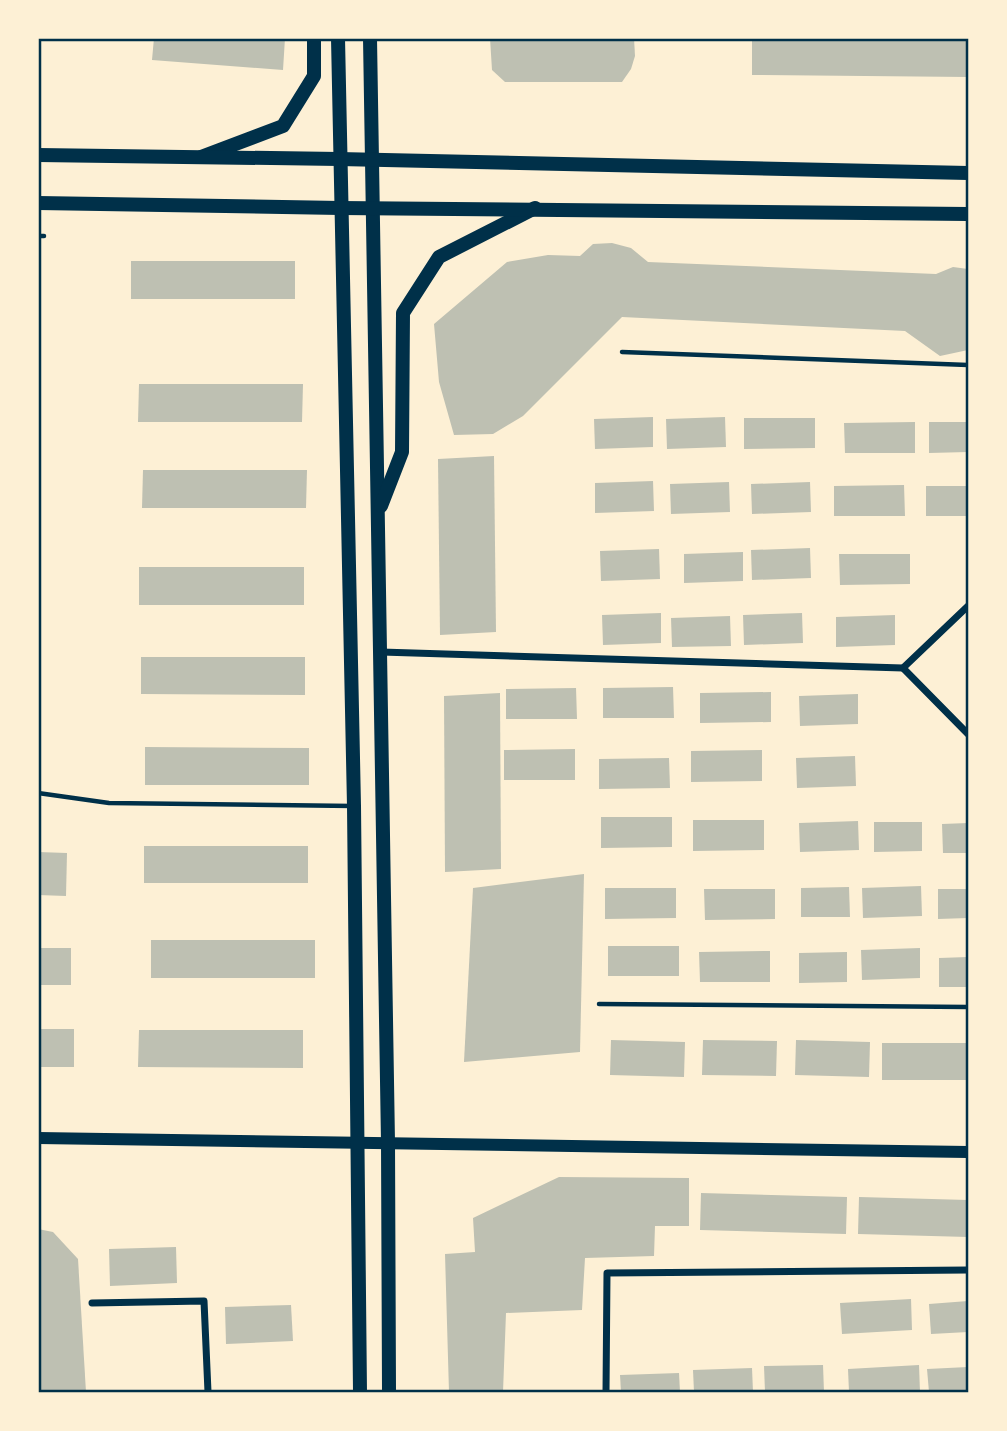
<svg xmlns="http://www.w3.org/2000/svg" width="1007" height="1431" viewBox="0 0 1007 1431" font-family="'Titillium Web',sans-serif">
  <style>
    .building { fill: #bec0b2 }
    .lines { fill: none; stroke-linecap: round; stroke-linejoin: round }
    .service { stroke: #003049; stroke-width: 4.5 }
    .minor { stroke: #003049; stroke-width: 7 }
    .tertiary { stroke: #003049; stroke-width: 12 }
    .secondary { stroke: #003049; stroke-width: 14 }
    .primary { stroke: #003049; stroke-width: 14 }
    .neatline { fill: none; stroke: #003049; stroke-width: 2.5 }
  </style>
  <rect width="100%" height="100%" fill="#fdf0d5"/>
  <!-- building -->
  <g class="building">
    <path d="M154 38H285L283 70 152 60Z"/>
    <path d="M490 38H634L635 56 631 69 622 82H505L492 70Z"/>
    <path d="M752 39 968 40V77L752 75Z"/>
    <path d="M612 243 631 248 648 262 936 274 953 267 968 269V350L940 356 905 331 622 317 523 416 493 434 454 435 439 382 434 324 507 262 548 255 580 256 593 244Z"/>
    <rect x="131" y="261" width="164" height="38"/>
    <path d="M139 384H303L302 422H138Z"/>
    <path d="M653 417V447L595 449 594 419Z"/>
    <path d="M725 417 726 447 667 449 666 419Z"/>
    <path d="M744 418H815V448L744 449Z"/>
    <path d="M915 422V453H845L844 423Z"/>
    <path d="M929 422H968V452L929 453Z"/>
    <path d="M494 456 496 632 440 635 438 459Z"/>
    <path d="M143 470H307L306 508H142Z"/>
    <path d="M653 481 654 511 595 513V483Z"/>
    <path d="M729 482 730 512 671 514 670 484Z"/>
    <path d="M810 482 811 512 752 514 751 484Z"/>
    <path d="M904 485 905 516H834V486Z"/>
    <rect x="926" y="486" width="42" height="30"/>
    <path d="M810 548 811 578 752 580 751 550Z"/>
    <path d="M659 549 660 579 601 581 600 551Z"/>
    <path d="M743 552V581L684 583V554Z"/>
    <path d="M839 554H910V584L840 585Z"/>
    <rect x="139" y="567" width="165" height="38"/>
    <path d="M661 613V643L603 645 602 615Z"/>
    <path d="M802 613 803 643 744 645 743 615Z"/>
    <path d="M895 615V645L836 647V617Z"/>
    <path d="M730 616 731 646 672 647 671 618Z"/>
    <path d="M141 657H305V695L141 694Z"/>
    <path d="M673 687 674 718H603V688Z"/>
    <path d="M576 688 577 719H506V689Z"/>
    <path d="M771 692V722L700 723V693Z"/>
    <path d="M500 693 501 869 445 872 444 696Z"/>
    <path d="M858 694V724L800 726 799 696Z"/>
    <path d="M145 747 309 748V785H145Z"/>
    <path d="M575 749V780H504V750Z"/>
    <path d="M762 750V781L691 782V751Z"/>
    <path d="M855 756 856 786 797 788 796 758Z"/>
    <path d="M669 758 670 788 599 789V759Z"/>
    <path d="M601 817H672V847L601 848Z"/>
    <path d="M693 820H764V850L693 851Z"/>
    <path d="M858 821 859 850 800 852 799 823Z"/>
    <path d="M874 822H922V851L874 852Z"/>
    <path d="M968 823V853H943L942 824Z"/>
    <rect x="144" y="846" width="164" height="37"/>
    <path d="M38 852 67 853 66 896 38 895Z"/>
    <path d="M584 874 580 1052 464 1062 473 888Z"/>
    <path d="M921 886 922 916 863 918 862 888Z"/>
    <path d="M849 887 850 917H801V888Z"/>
    <path d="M605 888H676V918L605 919Z"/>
    <path d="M704 889H775V919L705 920Z"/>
    <path d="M938 889H968V918L938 919Z"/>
    <rect x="151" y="940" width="164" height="38"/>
    <rect x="608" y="946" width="71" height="30"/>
    <rect x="38" y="948" width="33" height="37"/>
    <path d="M920 948V978L862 980 861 950Z"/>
    <path d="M770 951V982H700L699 952Z"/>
    <path d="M847 952V982L799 983V953Z"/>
    <path d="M968 957V987H939V958Z"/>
    <rect x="38" y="1029" width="36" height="38"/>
    <path d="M139 1030H303V1068L138 1067Z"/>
    <path d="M611 1040 685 1042 684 1077 610 1075Z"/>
    <path d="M703 1040 777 1041 776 1076 702 1075Z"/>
    <path d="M796 1040 870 1042 869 1077 795 1075Z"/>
    <rect x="882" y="1043" width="86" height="37"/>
    <path d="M559 1177 689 1178V1226H655L654 1256 585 1258 582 1310 506 1313 503 1392H449L445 1254 475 1252 473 1218Z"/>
    <path d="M701 1193 847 1197 846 1234 700 1230Z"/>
    <path d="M859 1197 968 1200V1237L858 1234Z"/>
    <path d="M38 1229 53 1232 78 1259 86 1392H38Z"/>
    <path d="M176 1247 177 1283 110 1286 109 1249Z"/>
    <path d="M911 1299 912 1330 842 1334 840 1303Z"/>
    <path d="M968 1301V1332L931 1334 929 1304Z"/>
    <path d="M291 1305 293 1341 226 1344 225 1307Z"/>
    <path d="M823 1365 824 1392H765L764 1366Z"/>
    <path d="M919 1365 920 1392H849L848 1369Z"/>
    <path d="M968 1367V1392H929L927 1369Z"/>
    <path d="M752 1368 753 1392H694L693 1370Z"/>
    <path d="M679 1373 680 1392H621L620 1375Z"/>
  </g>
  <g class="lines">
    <!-- service -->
    <g class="service">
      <path d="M38 236H44"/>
      <path d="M622 352 968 365"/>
      <path d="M38 793 109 803 353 806"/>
      <path d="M599 1004 968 1007"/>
    </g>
    <!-- minor -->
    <g class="minor">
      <path d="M968 606 903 668 968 734"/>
      <path d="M381 652 903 668"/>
      <path d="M92 1303 204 1301 208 1392"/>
      <path d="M606 1392 607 1273 968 1270"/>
    </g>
    <!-- tertiary -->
    <path class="tertiary" d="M38 1138 968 1152"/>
    <!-- secondary -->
    <g class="secondary">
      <path d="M338 38 354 806 360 1392"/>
      <path d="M370 38 388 1142 389 1392"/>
      <path d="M201 157 283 126 314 76V38"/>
      <path d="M381 506 402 452 403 313 439 257 535 208"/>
    </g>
    <!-- primary -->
    <g class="primary">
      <path d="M38 155 339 159 968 173"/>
      <path d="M38 203 340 208 968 214"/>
    </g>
  </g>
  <!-- border -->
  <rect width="1007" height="1431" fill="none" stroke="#fdf0d5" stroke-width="80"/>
  <rect x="40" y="40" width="927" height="1351" class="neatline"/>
</svg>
